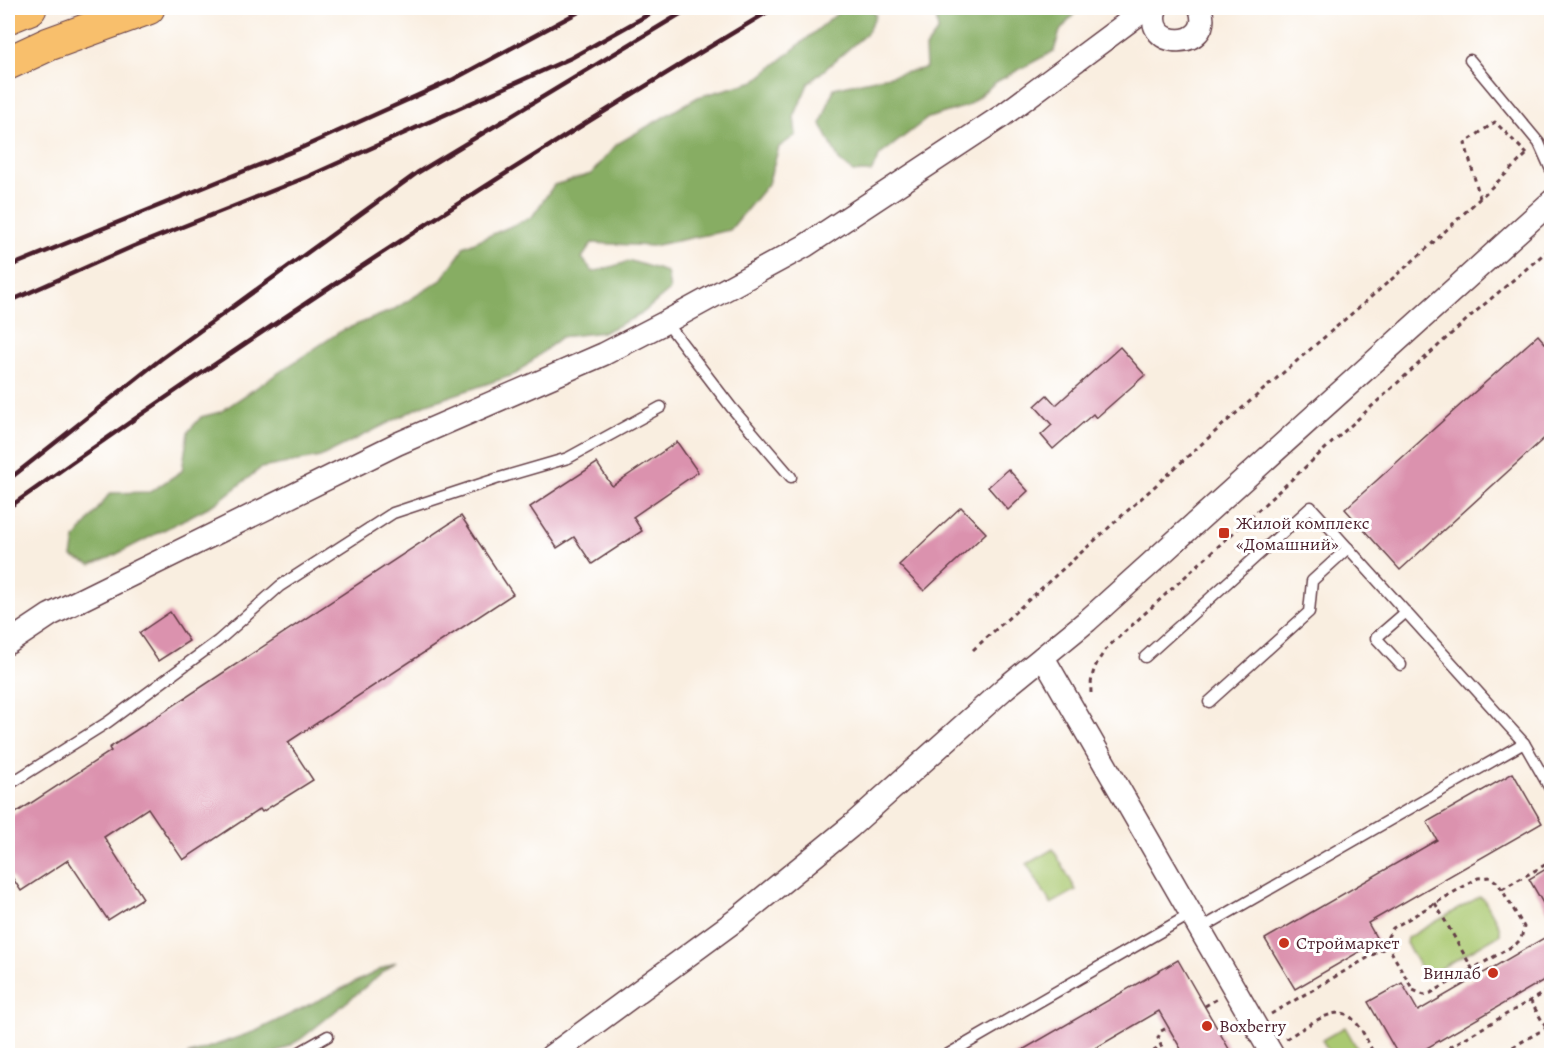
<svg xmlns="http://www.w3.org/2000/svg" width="1559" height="1063" viewBox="0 0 1559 1063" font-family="Alegreya,serif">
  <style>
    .green { fill: #aac971; stroke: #7a744e; stroke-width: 1.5 }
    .forest { fill: #87ad63; stroke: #686647; stroke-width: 1.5 }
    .building { fill: #db92ae }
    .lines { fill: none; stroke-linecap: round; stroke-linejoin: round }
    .service-casing { stroke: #643e46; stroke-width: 13 }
    .minor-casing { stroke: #643e46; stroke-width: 25 }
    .primary-casing { stroke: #643e46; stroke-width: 35 }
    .path { stroke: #643e46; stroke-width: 3; stroke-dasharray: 4.5 4.5; stroke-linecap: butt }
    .service { stroke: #fff; stroke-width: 10 }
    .minor { stroke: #fff; stroke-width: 22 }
    .primary { stroke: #f8bf6c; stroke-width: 33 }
    .rail { stroke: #4a1f2b; stroke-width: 4.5 }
    .poi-dot { fill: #c8321e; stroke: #fff; stroke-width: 2 }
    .labels { text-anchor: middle; stroke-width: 6; stroke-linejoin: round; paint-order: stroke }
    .poi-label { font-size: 18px; fill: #4a1f2b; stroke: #fff; text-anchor: start }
  </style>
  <rect width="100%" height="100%" fill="#fff"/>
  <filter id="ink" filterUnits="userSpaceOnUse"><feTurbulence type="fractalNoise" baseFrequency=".0167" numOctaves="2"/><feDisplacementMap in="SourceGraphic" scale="12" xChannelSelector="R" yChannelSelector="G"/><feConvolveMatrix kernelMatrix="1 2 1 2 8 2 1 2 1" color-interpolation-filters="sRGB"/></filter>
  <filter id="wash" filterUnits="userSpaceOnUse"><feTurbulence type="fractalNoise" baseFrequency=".008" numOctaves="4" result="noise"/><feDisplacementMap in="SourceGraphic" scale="24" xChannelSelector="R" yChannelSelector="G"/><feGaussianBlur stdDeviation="1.35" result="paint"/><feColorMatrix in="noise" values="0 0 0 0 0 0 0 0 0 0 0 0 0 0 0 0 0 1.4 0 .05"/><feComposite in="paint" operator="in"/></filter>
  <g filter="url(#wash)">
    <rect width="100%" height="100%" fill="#f9eee0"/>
    <!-- green -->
    <g class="green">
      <path d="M1053 849 1076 890 1051 904 1027 864Z"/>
      <path d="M1479 897 1484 899 1500 928V934L1431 974H1424L1406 943 1407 938Z"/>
      <path d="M1345 1027 1361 1055H1331L1322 1040Z"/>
    </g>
    <!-- forest -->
    <g class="forest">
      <path d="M844 8H869L876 15 867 33 808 84 794 117 796 135 779 147 768 184 730 230 652 246 592 243 582 258 593 272 631 261 667 272 670 290 640 315 604 332 561 337 516 374 424 405 320 457 261 468 216 503 109 558 91 565 72 557 75 539 110 493 150 492 182 471 188 432 201 417 220 412 341 331 393 310 440 281 460 254 463 247 532 217 554 185 591 174 617 144 698 97 755 81Z"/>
      <path d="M935 8H1079L1060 31 1054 51 996 82 967 106 928 118 880 155 871 172H853L839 160 821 124 834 88 926 68 925 48 938 31Z"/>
      <path d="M396 962 301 1039 273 1055H187L256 1031Z"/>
    </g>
    <g id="blocks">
      <!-- building -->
      <g class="building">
        <path d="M1538 335 1551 350V432L1400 570 1345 509Z"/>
        <path d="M1120 347 1145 375 1096 418 1093 414 1053 449 1041 435 1052 425 1035 406 1047 395 1056 405Z"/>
        <path d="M677 442 698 472 633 517 642 531 592 564 574 537 557 548 530 507 597 463 612 486Z"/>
        <path d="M1008 469 1028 491 1008 510 988 487Z"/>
        <path d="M961 507 986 533 924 591 899 565Z"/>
        <path d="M461 516 513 594 288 742 313 780 262 812 260 809 183 860 148 808 104 837 143 898 108 920 68 860 21 891 8 871V818L111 751 109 748Z"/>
        <path d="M170 612 189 641 158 661 139 633Z"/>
        <path d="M1513 773 1542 823 1368 923 1378 941 1295 989 1265 939 1437 840 1427 822Z"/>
        <path d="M1551 866V917L1529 879Z"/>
        <path d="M1551 934V976L1413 1056H1399L1368 1002 1402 983 1418 1011Z"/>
        <path d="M1178 960 1233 1056H1185L1159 1011 1082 1056H1012Z"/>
      </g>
    </g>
  </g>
  <g filter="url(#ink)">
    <use href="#blocks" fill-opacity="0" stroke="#643e46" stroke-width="1.5"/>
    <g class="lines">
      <defs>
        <g id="service">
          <path d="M1470 60 1539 143 1552 172"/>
          <path d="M666 322 731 407 791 477"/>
          <path d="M1145 657 1311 507 1524 743"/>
          <path d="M1401 665 1376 638 1406 612"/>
          <path d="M1209 702 1309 612 1312 581 1348 548"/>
          <path d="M8 785 108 722 218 641 280 586 393 513 496 479 568 458 661 407"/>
          <path d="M1200 929 1524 743 1552 792"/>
          <path d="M293 1056 328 1036"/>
          <path d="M945 1056 1191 914"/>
        </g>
        <g id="minor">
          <path d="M1156 8C1141 51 1216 51 1200 8"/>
          <path d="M8 643 50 615 397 444 604 354 666 322 805 246 1002 116 1147 8"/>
          <path d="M1043 657 1273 1056"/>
          <path d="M551 1056 736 920 850 827 1005 688 1087 621 1552 201"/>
        </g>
        <g id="primary">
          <path d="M8 17 30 8"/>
          <path d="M8 63 49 44 148 8"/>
        </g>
      </defs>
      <!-- service casing -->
      <use href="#service" class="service-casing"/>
      <!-- minor casing -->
      <use href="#minor" class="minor-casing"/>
      <!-- primary casing -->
      <use href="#primary" class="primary-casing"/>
      <!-- path -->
      <g class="path">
        <path d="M1480 198 1465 143 1495 122 1527 154"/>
        <path d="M973 650 1226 422 1422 253 1528 153"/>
        <path d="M1091 693C1090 674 1096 662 1108 647L1473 314 1552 247"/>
        <path d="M1502 889 1552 861"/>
        <path d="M1435 903 1473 970"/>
        <path d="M1530 1000 1552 1038"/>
        <path d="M1205 1006 1217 999"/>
        <path d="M1271 1014 1388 946 1387 938 1393 928 1478 878 1490 877 1498 883 1524 927 1521 939 1516 944 1431 993 1424 995 1413 990 1388 946"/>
        <path d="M1286 1039C1300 1031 1334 1004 1349 1016 1361 1024 1368 1043 1375 1056"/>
        <path d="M1146 1056 1160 1047"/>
        <path d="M1165 1056 1158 1038 1161 1031 1169 1027"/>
        <path d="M1434 1056 1552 988"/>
        <path d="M1483 1056 1485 1054"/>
        <path d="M1497 1056 1546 1028 1552 1019"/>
      </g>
      <!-- service -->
      <use href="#service" class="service"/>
      <!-- minor -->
      <use href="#minor" class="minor"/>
      <!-- primary -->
      <use href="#primary" class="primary"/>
      <!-- rail -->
      <g class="rail">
        <path d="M8 267 301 148 454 79 586 8"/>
        <path d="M8 302 134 246 307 177 571 58 660 8"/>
        <path d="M8 480 161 359 417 173 690 8"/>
        <path d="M8 508C256 331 512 165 774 8"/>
      </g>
    </g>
  </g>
  <!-- markers -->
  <g class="poi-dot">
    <rect x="1218" y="527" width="12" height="12" rx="3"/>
    <circle cx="1284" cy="943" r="6"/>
    <circle cx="1493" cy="973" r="6"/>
    <circle cx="1207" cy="1026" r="6"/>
  </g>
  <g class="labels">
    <!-- poi labels -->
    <g class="poi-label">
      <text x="1236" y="529">Жилой комплекс<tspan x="1236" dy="21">«Домашний»</tspan></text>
      <text x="1296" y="949">Строймаркет</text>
      <text x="1481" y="979" text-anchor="end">Винлаб</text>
      <text x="1219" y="1032">Boxberry</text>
    </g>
  </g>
  <!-- margin -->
  <rect width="1559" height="1063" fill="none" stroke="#fff" stroke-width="30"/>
</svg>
